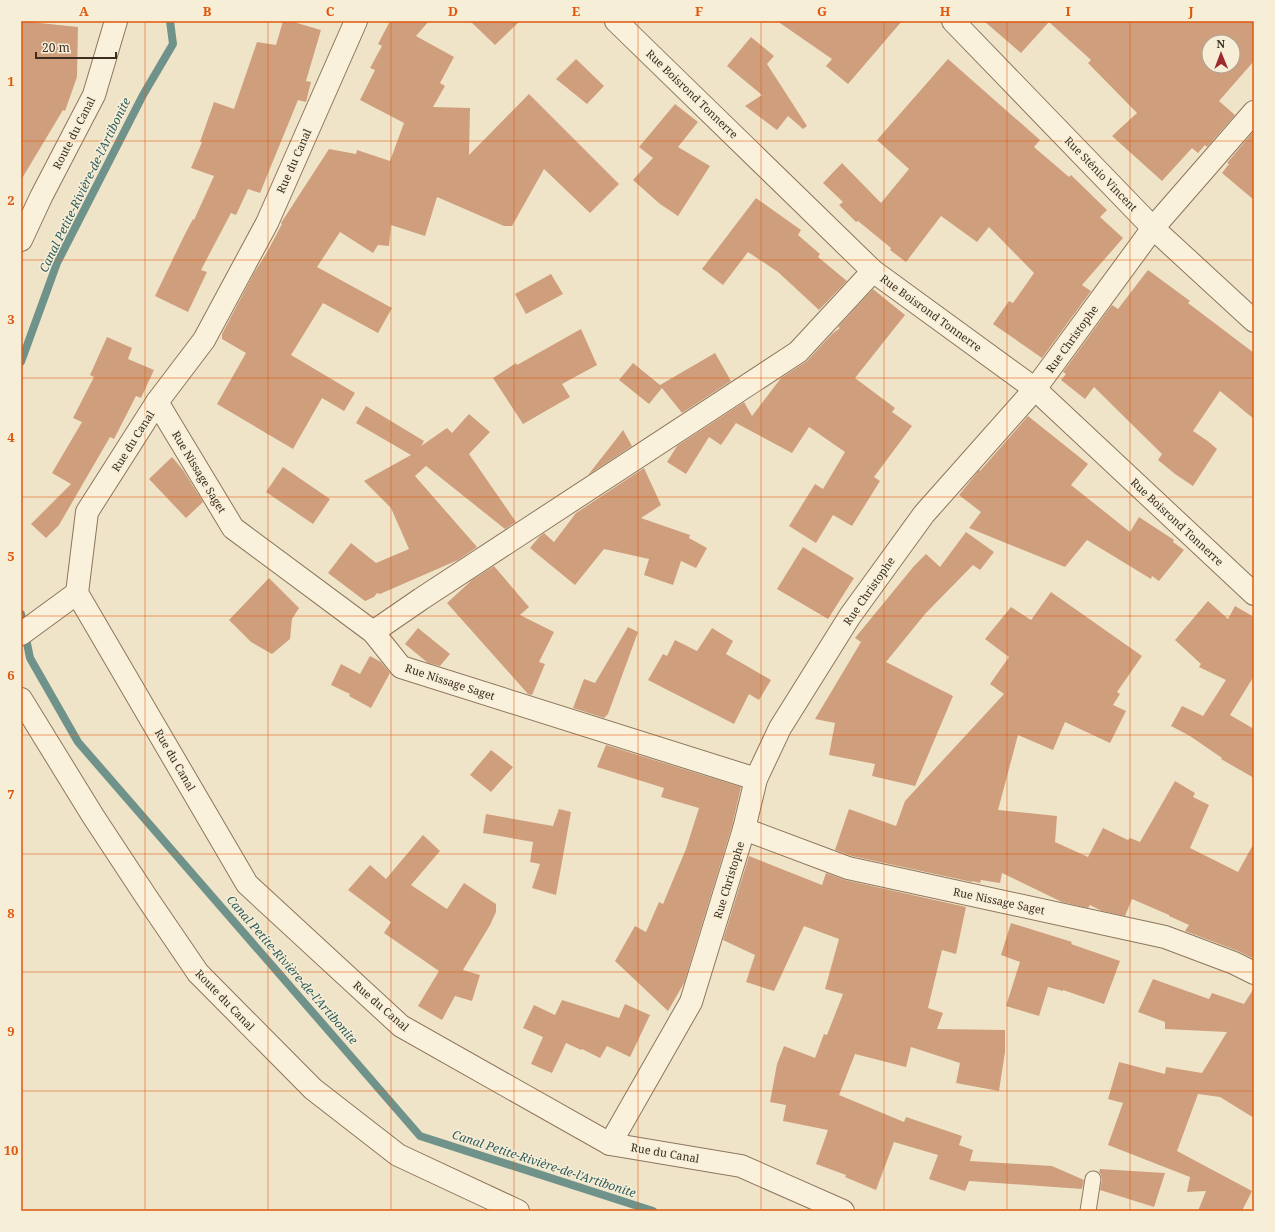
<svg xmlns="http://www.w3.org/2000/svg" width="1275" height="1232" viewBox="0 0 1275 1232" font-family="'Noto Serif',serif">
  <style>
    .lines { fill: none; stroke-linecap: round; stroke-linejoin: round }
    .stream { stroke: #6f938a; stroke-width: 8 }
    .building { fill: #cf9f7d; fill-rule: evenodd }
    .lane-casing { stroke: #8d765c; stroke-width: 17 }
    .street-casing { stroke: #8d765c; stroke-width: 24 }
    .lane { stroke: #faf1dc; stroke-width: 15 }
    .street { stroke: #faf1dc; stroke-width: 22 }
    .grid { fill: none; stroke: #df570d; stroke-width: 1; stroke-opacity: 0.55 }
    .labels { text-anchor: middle; stroke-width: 3; stroke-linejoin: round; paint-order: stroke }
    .street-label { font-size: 11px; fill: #3d2e20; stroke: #f7eed8 }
    .water-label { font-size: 12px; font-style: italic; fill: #2f5d5a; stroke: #f7eed8 }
    .neatline { fill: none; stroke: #df570d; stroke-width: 1.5 }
    .grid-label { font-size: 13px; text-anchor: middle; font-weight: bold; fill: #df570d }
  </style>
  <rect width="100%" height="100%" fill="#f0e4c8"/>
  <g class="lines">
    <!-- stream -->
    <g class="stream">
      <path d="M21 362 57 263 143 95 173 44 170 21"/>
      <path d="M21 614 30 658 78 742 420 1136 653 1211"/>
    </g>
  </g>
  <!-- building -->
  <g class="building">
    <path d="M21 21 78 27 77 77 65 111 63 110 21 180Z"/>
    <path d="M283 21H290L321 30 306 81 311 82 306 102 298 100 260 193 248 189 236 215 231 213 201 270 207 272 188 312 155 296 185 234 193 219 194 220 214 176 191 168 202 142H200L214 102 234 109 257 42 276 45Z"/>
    <path d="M390 21H429L416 36 454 57 440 83 445 86 433 107 470 108 469 155 529 94 619 184 590 213 544 169 512 226H504L437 197 425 236 391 225 389 246 378 245 373 253 340 232 317 267 392 308 378 333 323 303 291 355 355 393 344 411 322 398 293 449 217 404 246 353 222 339V334L254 273 266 254 282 224 281 223 329 149 356 154 357 150 390 161 404 123 360 100 375 70 370 68 382 46 378 44Z"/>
    <path d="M470 21H520L495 45Z"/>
    <path d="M777 21H902L848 84 826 66 832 59Z"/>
    <path d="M984 21H1254V61L1219 101 1235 115 1207 147 1205 145 1198 153 1192 148 1162 181 1112 136 1137 113 1088 63 1091 60 1049 22 1021 53ZM1209 42H1233V66H1209Z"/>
    <path d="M751 37 774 56 767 64 807 126 803 129 788 116 777 130 745 106 762 95 727 66Z"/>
    <path d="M576 59 604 86 587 104 556 79Z"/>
    <path d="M948 59 1040 140 1034 147 1069 177 1071 175 1107 210 1100 217 1123 238 1082 285 1091 291 1042 358 993 324 1009 301 1013 303 1034 273 989 227 977 242 941 216 906 262 890 250 891 248 858 221 856 222 839 205 843 202 823 183 842 163 881 203 909 169 877 140Z"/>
    <path d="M675 104 698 122 678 147 710 166 678 216 660 204 633 180 653 158 639 147Z"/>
    <path d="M1253 132 1254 133V200L1222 173 1229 164 1227 163Z"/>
    <path d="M756 198 801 230 798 235 820 254 818 257 847 281 819 310 778 272 748 252 723 285 702 269Z"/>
    <path d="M1148 270 1190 301 1188 303 1254 353V419L1220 391 1193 431 1209 442 1217 449 1193 486 1175 474 1158 460 1162 454 1094 387 1085 399 1061 380 1066 374 1063 372 1112 305 1118 309Z"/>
    <path d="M551 274 563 294 526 314 515 294Z"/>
    <path d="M873 289 905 315 855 378 895 408 892 412 912 426 874 477 880 481 852 526 833 515 816 543 789 526 815 484 823 489 845 452 809 427 792 453 736 423 721 445 709 437 686 474 667 462 677 446 744 402 752 416 781 378 807 361 832 334 840 328 838 327Z"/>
    <path d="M581 329 597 365 562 384 570 397 523 424 493 378 516 363 517 365Z"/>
    <path d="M107 337 132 348 128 359 154 370 141 398 136 396 114 439 110 437 59 525 46 538 31 524 71 484 52 473 82 422 73 418 94 377 90 375Z"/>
    <path d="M715 353 731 381 682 413 662 388 649 404 619 380 633 363 660 385Z"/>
    <path d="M366 406 424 441 421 446 447 428 452 433 469 414 490 432 469 454 516 522 505 529 426 466 415 476 477 547 458 560 380 594 377 593 374 597 365 601 328 573 351 543 376 563 409 549 391 508 364 481 411 455 356 423Z"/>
    <path d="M1028 416 1088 464 1071 485 1130 532 1139 517 1174 540 1173 542 1184 550 1159 581 1152 576 1151 579 1087 540 1065 567 969 528 981 512 959 495 976 474 979 470 980 471Z"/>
    <path d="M623 430 632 446 588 475 614 442Z"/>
    <path d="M172 457 183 470 203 502 186 518 149 479Z"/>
    <path d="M283 467 330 499 313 524 266 492Z"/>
    <path d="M644 468 661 505 641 518 690 535 689 538 707 548 696 568 681 561 673 585 644 575 649 559 604 549 575 585 530 548 539 537 544 533 554 542 576 513Z"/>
    <path d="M966 532 994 552 980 570 973 565 925 614 886 662 953 696 915 786 872 776 875 764 829 755 835 723 815 719 861 642 855 638 914 566 926 554 940 567Z"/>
    <path d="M803 547 854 578 828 619 777 589Z"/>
    <path d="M494 566 529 607 520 615 554 632 539 662 545 664 532 695 528 694 447 603 472 580Z"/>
    <path d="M269 578 299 608 292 619 290 639 272 654 251 642 229 620Z"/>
    <path d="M1051 592 1142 656 1117 692 1120 694 1113 705 1126 711 1110 743 1065 722 1053 750 1018 735 998 810 1057 816 1055 842 1088 857 1103 828 1128 840 1130 838 1140 842 1175 781 1195 793 1193 797 1209 805 1190 848 1238 872 1254 843V959L1238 951 1185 931 1189 925 1169 916V915L1132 899 1125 916 1102 911 1090 905 1088 908 1062 902 1002 873 1000 883 981 880 980 883 972 881V882L852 856 835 850 849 809 896 826 905 801 1004 694 990 684 1009 657 985 639 1011 607 1031 620Z"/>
    <path d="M1208 601 1228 619 1235 606 1254 617V676L1230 715 1254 729V778L1221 759 1222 758 1190 736 1171 726 1182 706 1203 716 1226 680 1199 667 1201 664 1175 640Z"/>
    <path d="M628 627 638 632 608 714 604 718 573 708 584 679 595 683Z"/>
    <path d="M418 628 450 654 440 666 428 663 405 644Z"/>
    <path d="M712 628 733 641 726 654 771 680 759 700 749 694 734 724 648 680 663 654 667 656 675 640 697 651Z"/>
    <path d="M370 656 381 662 390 673 371 708 349 696 350 694 331 685 341 664 360 674Z"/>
    <path d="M606 745 741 787 732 826 684 983 668 1011 615 961 635 926 646 932 659 902 663 904 686 849 699 808 661 797 664 788 597 767Z"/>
    <path d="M491 750 513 767 491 792 470 775Z"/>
    <path d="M559 809 571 812 556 895 532 888 540 864 530 862 533 842 483 833 486 814 553 826Z"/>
    <path d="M423 835 440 851 411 885 447 909 464 883 496 904V912L490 925 463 970 480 975 472 1001 455 996 442 1020 418 1006 439 971 384 933 391 922 348 890 370 865 386 879Z"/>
    <path d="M749 856 822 885 826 873 845 880 966 907 956 954 942 950 928 1008 943 1013 937 1029 1005 1030V1052L999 1091 956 1083 960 1063 911 1047 906 1067 855 1054 839 1095 904 1122 906 1117 962 1136 959 1145 973 1150 970 1161 1052 1166 1084 1180 1082 1189 969 1181 965 1191 929 1179 938 1155 894 1142 876 1190 845 1177 846 1175 816 1164 828 1130 783 1121 786 1105 770 1102 777 1064 784 1046 815 1058 824 1034 827 1035 843 994 825 989 839 939 804 926 774 991 746 982 755 955 723 940Z"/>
    <path d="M1011 923 1072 942 1071 944 1120 961 1104 1004 1063 990V991L1048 987 1039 1016 1006 1006 1020 962 1001 955Z"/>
    <path d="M1153 979 1209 999 1212 993 1244 1004 1254 988V1118L1220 1097 1198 1094 1177 1151 1252 1191 1242 1211H1198L1206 1191 1187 1192 1190 1177 1108 1145 1123 1103 1108 1099 1119 1062 1165 1074 1166 1067 1202 1073 1227 1032 1165 1029V1022L1138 1012Z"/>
    <path d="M562 1000 619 1018 625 1004 650 1015 630 1057 607 1046 600 1058 582 1049 581 1050 566 1043 552 1073 531 1064 543 1037 523 1028 534 1005 555 1015Z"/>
    <path d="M1100 1169 1165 1173 1154 1207 1100 1190 1102 1180 1101 1175 1099 1172Z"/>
  </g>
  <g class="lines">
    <defs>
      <path id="lane" d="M1088 1211 1093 1179"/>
      <g id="street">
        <path d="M356 21 267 223 204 340 157 402 87 512 77 593 247 884 401 1026 610 1144 741 1166 843 1211"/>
        <path d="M616 21 873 271 1035 389 1254 594"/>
        <path d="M953 21 1153 228 1254 321"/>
        <path d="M21 240 41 197 94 95 116 21"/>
        <path d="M157 402 233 528 373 632 401 667 756 779"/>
        <path d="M373 632 421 599 798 352 873 271"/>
        <path d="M21 634 77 593"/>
        <path d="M21 699 93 816 147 898 198 973 313 1089 398 1155 518 1211"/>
        <path d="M744 829 848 868 1165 937 1234 963 1254 973"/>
        <path d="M610 1144 691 1002 744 829 756 779 780 728 850 616 924 514 1035 389 1153 228 1254 112"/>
      </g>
    </defs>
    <!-- lane casing -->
    <use href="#lane" class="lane-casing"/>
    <!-- street casing -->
    <use href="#street" class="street-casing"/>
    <!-- lane -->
    <use href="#lane" class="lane"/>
    <!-- street -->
    <use href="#street" class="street"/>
  </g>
  <!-- grid -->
  <path class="grid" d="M145 21V1211M268 21V1211M391 21V1211M514 21V1211M638 21V1211M761 21V1211M884 21V1211M1007 21V1211M1130 21V1211M21 141H1254M21 260H1254M21 378H1254M21 497H1254M21 616H1254M21 735H1254M21 854H1254M21 972H1254M21 1091H1254"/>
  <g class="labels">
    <!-- street labels -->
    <g class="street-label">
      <text transform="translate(692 94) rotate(44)" y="4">Rue Boisrond Tonnerre</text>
      <text transform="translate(74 133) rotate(-63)" y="4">Route du Canal</text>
      <text transform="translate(294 161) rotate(-66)" y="4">Rue du Canal</text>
      <text transform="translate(1101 174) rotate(46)" y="4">Rue Sténio Vincent</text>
      <text transform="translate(931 313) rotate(36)" y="4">Rue Boisrond Tonnerre</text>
      <text transform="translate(1072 339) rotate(-54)" y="4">Rue Christophe</text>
      <text transform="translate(133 441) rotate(-58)" y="4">Rue du Canal</text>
      <text transform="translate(199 472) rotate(59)" y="4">Rue Nissage Saget</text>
      <text transform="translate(1177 522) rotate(43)" y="4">Rue Boisrond Tonnerre</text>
      <text transform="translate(869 591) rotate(-55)" y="4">Rue Christophe</text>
      <text transform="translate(450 682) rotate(18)" y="4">Rue Nissage Saget</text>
      <text transform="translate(175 760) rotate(60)" y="4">Rue du Canal</text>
      <text transform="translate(729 880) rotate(-73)" y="4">Rue Christophe</text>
      <text transform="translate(999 901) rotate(12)" y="4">Rue Nissage Saget</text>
      <text transform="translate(225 1000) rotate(46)" y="4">Route du Canal</text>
      <text transform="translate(381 1006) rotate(41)" y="4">Rue du Canal</text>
      <text transform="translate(665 1153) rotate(10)" y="4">Rue du Canal</text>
    </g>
    <!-- water labels -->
    <g class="water-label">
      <text transform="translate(85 185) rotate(-64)" y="4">Canal Petite-Rivière-de-l'Artibonite</text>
      <text transform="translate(292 970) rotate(49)" y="4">Canal Petite-Rivière-de-l'Artibonite</text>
      <text transform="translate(544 1164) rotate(18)" y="4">Canal Petite-Rivière-de-l'Artibonite</text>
    </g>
  </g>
  <!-- border -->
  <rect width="1275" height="1232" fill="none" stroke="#f7eed8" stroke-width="44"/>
  <!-- north arrow -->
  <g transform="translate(1221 54) rotate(359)"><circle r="19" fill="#f7eed8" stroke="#ada18e"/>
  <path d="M0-3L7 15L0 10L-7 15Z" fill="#9e2a2b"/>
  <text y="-6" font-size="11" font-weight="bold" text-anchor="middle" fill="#3d2e20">N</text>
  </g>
  <!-- scale -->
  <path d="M36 52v6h80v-6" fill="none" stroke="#3d2e20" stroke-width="2"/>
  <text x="42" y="52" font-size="12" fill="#3d2e20" stroke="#f7eed8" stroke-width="3" paint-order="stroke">20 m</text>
  <rect x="22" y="22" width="1231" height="1188" class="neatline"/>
  <g class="grid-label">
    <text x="84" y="16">A</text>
    <text x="207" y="16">B</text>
    <text x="330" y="16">C</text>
    <text x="453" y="16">D</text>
    <text x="576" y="16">E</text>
    <text x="699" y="16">F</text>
    <text x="822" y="16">G</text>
    <text x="945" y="16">H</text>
    <text x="1068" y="16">I</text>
    <text x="1191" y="16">J</text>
    <text x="11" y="86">1</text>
    <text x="11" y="205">2</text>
    <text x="11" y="324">3</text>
    <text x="11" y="442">4</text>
    <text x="11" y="561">5</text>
    <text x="11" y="680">6</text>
    <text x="11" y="799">7</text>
    <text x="11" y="918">8</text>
    <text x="11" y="1036">9</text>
    <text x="11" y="1155">10</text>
  </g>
</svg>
